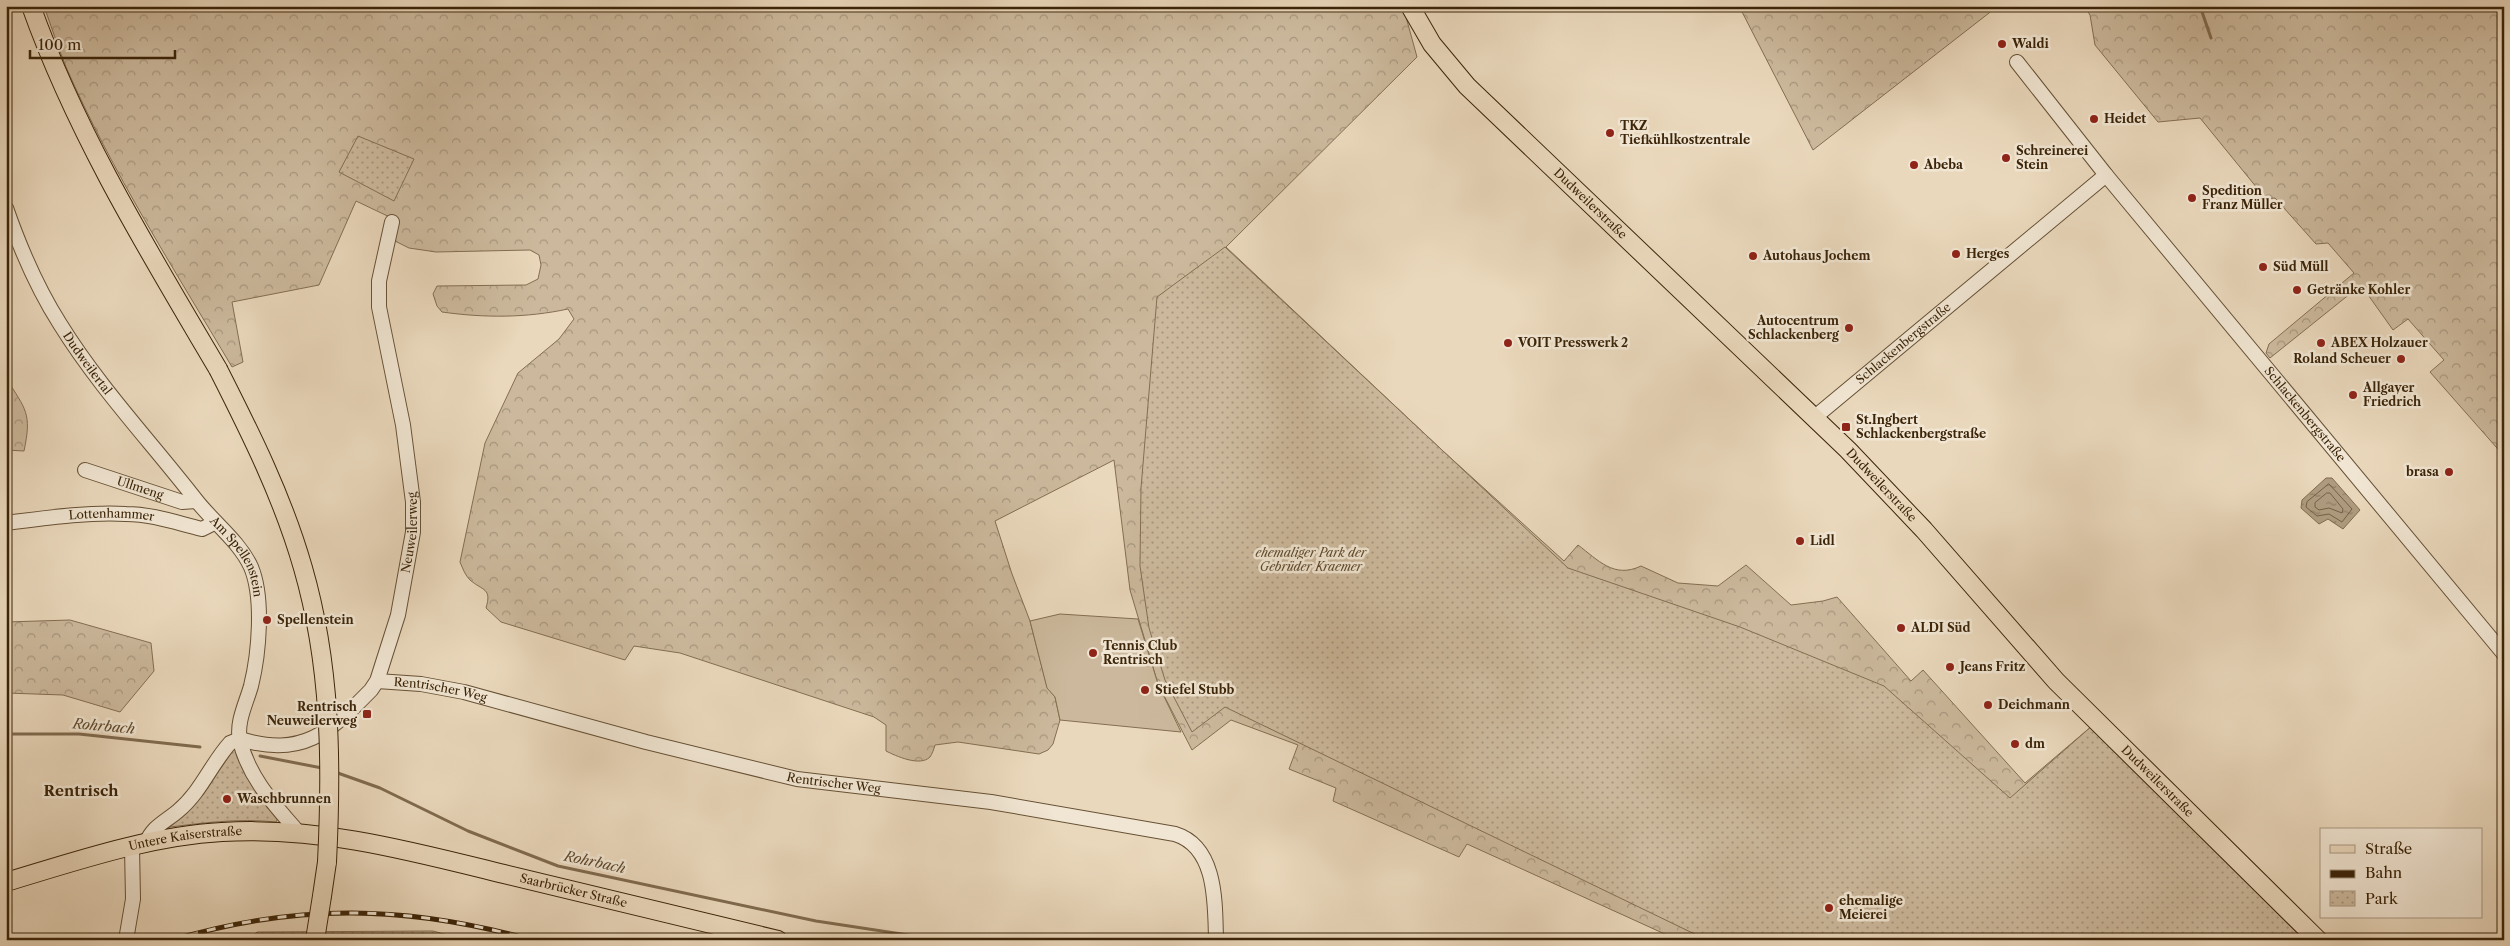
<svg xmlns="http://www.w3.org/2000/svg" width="2510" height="946" viewBox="0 0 2510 946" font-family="'Libre Caslon Text',serif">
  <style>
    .forest { fill: url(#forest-crowns); stroke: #846e52 }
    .park { fill: url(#park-dots); stroke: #846e52 }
    .pitch { fill: #ccb99d; stroke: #846e52 }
    .water { fill: url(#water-ripples); stroke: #806b4f }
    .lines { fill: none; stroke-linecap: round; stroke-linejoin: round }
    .shore { stroke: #746044; stroke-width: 1 }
    .stream { stroke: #806b4f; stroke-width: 3 }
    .minor-casing { stroke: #675135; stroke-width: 16 }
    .major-casing { stroke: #3b2408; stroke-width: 20 }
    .minor { stroke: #f1e6d3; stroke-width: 14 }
    .major { stroke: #ead8bc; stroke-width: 18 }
    .rail-casing { stroke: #3b2408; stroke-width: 5 }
    .rail { stroke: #f1e6d3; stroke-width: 3; stroke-dasharray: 9; stroke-linecap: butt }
    .major-bridge-casing { stroke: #3b2408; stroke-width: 20; stroke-linecap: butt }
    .major-bridge { stroke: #ead8bc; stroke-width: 18 }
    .poi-dot { fill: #8f2418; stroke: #f1e6d3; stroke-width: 2 }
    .labels { text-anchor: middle; stroke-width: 5; stroke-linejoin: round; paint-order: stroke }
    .poi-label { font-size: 12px; font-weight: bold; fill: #3b2408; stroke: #f1e6d3; text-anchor: start }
    .street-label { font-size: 12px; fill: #3b2408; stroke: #f1e6d3 }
    .park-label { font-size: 12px; font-style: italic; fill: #5f492d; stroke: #f1e6d3 }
    .water-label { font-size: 14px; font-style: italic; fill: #5e482c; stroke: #f1e6d3 }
    .quarter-label { font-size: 15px; font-weight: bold; fill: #3b2408; stroke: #f1e6d3 }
  </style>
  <defs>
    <pattern id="forest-crowns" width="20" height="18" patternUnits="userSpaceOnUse" patternTransform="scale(1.25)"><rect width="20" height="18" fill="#ccb99d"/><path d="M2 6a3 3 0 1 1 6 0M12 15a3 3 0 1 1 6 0" fill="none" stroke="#a7967e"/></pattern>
    <pattern id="park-dots" width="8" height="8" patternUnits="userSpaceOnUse" patternTransform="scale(1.25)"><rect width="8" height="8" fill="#ccb99d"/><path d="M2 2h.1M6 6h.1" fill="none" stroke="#a7967e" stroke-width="1.8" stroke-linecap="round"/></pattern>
    <pattern id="water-ripples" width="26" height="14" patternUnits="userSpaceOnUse" patternTransform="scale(1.25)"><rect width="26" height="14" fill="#ae9b7f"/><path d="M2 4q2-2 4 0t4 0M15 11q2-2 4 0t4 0" fill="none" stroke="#8f7e66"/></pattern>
  </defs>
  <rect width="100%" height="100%" fill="#ead8bc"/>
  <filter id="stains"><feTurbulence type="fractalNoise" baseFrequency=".004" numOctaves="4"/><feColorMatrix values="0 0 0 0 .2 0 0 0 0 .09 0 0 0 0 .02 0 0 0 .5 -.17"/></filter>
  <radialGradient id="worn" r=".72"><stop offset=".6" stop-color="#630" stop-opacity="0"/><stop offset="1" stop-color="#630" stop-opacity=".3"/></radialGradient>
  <!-- forest -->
  <g class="forest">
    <path d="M44 6H1403L1417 57 1226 247 1443 451 1564 561 1578 545C1598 560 1614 579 1641 566L1678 583 1718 586 1746 565 1791 605 1823 601 1837 597 1911 681 1923 670 2025 783 2093 725 2307 940H1678L1467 844 1459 857 1333 801 1336 788 1289 769 1298 745 1231 720 1192 750 1158 684 1130 590 1114 460 995 521 1012 574 1030 621 1047 687 1055 697 1060 720 1053 744 1048 750 1039 754 958 742 935 745C934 749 932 754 930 757 920 767 896 756 886 751V725L874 717 680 653 634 646 625 660 501 622 486 608C492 588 483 591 470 580 465 575 463 569 460 562L485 443 518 373 559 339 574 319 568 309C526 318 485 318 442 312L437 306 433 294 437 286 526 285 538 279 541 265 539 255 530 250 436 252 409 248 395 241 398 221 356 201 319 285 232 302 243 362 232 367C174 269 112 172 66 67 58 47 51 26 44 6Z"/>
    <path d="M1739 6H1998L1813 150Z"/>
    <path d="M2084 6H2504V456L2430 372 2444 360 2408 319 2393 330 2361 285 2270 358 2266 353 2269 344 2354 273 2328 243 2316 244 2275 198 2266 199 2200 118 2158 122 2095 45 2090 15Z"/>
    <path d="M6 378C26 410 32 413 24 451L6 450Z"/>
    <path d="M70 620 151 643 154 671 120 712 63 695 6 693V622Z"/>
  </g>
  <!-- park -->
  <g class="park">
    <path d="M358 136 414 159 394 201 339 172Z"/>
    <path d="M1225 247 1568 568 1740 627 1884 686 2010 798 2093 725 2307 940H1707L1225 707 1192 732 1165 680 1149 628 1140 566 1141 488 1157 297Z"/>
    <path d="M235 748 260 797 278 818 276 822C238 818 201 823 163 828L202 795Z"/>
    <path d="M433 931 466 940H250L257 932Z"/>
  </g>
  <!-- pitch -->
  <path class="pitch" d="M1060 614 1138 619 1158 684 1181 732 1060 720 1055 697 1047 688 1030 621Z"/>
  <!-- water -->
  <path class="water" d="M2326 478H2332L2360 510 2343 529 2328 519 2319 524 2301 508 2302 500Z"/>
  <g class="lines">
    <!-- shore -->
    <g class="shore">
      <path d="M2329 484 2352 509 2342 522 2329 514 2317 516 2306 507 2307 502Z"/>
      <path d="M2327 493H2330L2343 509 2342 513 2329 508 2319 510 2315 507V503Z"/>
    </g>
    <!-- stream -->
    <g class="stream">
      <path d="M2200 6 2211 38"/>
      <path d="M6 734H79L200 747"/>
      <path d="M260 756 322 768"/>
      <path d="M335 772 380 788 468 831 558 866 816 921 941 940"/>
      <path d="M974 940 991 938 1020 940"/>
    </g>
    <defs>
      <g id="minor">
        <path id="s1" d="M2017 62 2106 175 2504 654"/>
        <path id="s2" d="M6 208C20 248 37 288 60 324 99 387 151 442 196 500 213 522 239 541 251 567 264 598 259 654 251 686 246 704 236 722 240 741 249 778 274 804 298 832"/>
        <path id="s3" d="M1815 417 2106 175"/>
        <path id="s4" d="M85 470 182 502 196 501"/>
        <path id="s5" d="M6 523C46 518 86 512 126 514 152 514 177 523 202 529L214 523"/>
        <path id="s6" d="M377 681 421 684 464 692 646 742 797 779 991 802 1175 834C1217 847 1215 903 1216 940"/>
        <path id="s7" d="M240 739C302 758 329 733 371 690L377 681 398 615 413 532V502L403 425 379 307V281L392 222"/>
        <path d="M146 843C153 826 165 822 178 811 201 792 211 764 230 743L240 739"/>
        <path d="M126 940 133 899 132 847"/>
      </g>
      <g id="major">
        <path d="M31 6C77 135 149 252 218 369"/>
        <path id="s8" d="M1410 6 1432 44 1467 86 1848 450 1924 530 2056 681 2318 940"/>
        <path id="s9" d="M6 882C76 861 149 836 222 832 319 826 411 851 504 874 596 896 687 918 778 940"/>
        <path d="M322 896 327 862"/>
      </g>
    </defs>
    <!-- minor casing -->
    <use href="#minor" class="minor-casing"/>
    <!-- major casing -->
    <use href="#major" class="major-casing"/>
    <!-- minor -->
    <use href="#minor" class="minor"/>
    <!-- major -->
    <use href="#major" class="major"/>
    <defs>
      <path id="rail" d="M172 940C297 903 407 905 532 940"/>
    </defs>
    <!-- rail casing -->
    <use href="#rail" class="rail-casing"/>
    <!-- rail -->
    <use href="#rail" class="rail"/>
    <defs>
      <g id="major-bridge">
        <path d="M218 369C251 434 283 498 303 568 331 665 332 763 327 862"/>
        <path d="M315 940 322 896"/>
      </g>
    </defs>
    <!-- major-bridge casing -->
    <use href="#major-bridge" class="major-bridge-casing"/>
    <!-- major-bridge -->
    <use href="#major-bridge" class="major-bridge"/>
  </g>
  <!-- markers -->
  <g class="poi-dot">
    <circle cx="2002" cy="44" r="5"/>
    <circle cx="2094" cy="119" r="5"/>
    <circle cx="1610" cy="133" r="5"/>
    <circle cx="2006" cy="158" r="5"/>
    <circle cx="1914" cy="165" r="5"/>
    <circle cx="2192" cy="198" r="5"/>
    <circle cx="1956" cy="254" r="5"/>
    <circle cx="1753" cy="256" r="5"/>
    <circle cx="2263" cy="267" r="5"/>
    <circle cx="2297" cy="290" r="5"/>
    <circle cx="1849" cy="328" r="5"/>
    <circle cx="1508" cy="343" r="5"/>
    <circle cx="2321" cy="343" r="5"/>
    <circle cx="2401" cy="359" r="5"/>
    <circle cx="2353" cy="395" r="5"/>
    <rect x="1841" y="422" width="10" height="10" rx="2.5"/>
    <circle cx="2449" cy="472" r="5"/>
    <circle cx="1800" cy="541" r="5"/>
    <circle cx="267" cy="620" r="5"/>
    <circle cx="1901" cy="628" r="5"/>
    <circle cx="1093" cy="653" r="5"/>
    <circle cx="1950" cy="667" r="5"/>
    <circle cx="1145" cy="690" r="5"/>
    <circle cx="1988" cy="705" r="5"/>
    <rect x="362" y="709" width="10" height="10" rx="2.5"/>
    <circle cx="2015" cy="744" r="5"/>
    <circle cx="227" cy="799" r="5"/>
    <circle cx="1829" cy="908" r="5"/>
  </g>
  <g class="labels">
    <!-- poi labels -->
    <g class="poi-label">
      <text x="2012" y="48">Waldi</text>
      <text x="2104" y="123">Heidet</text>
      <text x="1620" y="130">TKZ<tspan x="1620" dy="14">Tiefkühlkostzentrale</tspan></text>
      <text x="2016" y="155">Schreinerei<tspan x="2016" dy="14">Stein</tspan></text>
      <text x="1924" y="169">Abeba</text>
      <text x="2202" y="195">Spedition<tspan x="2202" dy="14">Franz Müller</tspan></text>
      <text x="1966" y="258">Herges</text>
      <text x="1763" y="260">Autohaus Jochem</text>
      <text x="2273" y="271">Süd Müll</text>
      <text x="2307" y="294">Getränke Kohler</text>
      <text x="1839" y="325" text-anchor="end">Autocentrum<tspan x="1839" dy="14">Schlackenberg</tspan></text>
      <text x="1518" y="347">VOIT Presswerk 2</text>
      <text x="2331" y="347">ABEX Holzauer</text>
      <text x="2391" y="363" text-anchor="end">Roland Scheuer</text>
      <text x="2363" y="392">Allgayer<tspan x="2363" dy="14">Friedrich</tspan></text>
      <text x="1856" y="424">St.Ingbert<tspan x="1856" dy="14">Schlackenbergstraße</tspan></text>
      <text x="2439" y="476" text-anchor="end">brasa</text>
      <text x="1810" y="545">Lidl</text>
      <text x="277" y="624">Spellenstein</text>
      <text x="1911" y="632">ALDI Süd</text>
      <text x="1103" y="650">Tennis Club<tspan x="1103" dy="14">Rentrisch</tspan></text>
      <text x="1960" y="671">Jeans Fritz</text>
      <text x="1155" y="694">Stiefel Stubb</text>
      <text x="1998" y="709">Deichmann</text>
      <text x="357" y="711" text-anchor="end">Rentrisch<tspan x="357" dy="14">Neuweilerweg</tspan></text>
      <text x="2025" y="748">dm</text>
      <text x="237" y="803">Waschbrunnen</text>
      <text x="1839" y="905">ehemalige<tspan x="1839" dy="14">Meierei</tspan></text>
    </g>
    <!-- street labels -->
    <g class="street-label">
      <text dy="4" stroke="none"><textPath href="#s8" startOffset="269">Dudweilerstraße</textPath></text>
      <text dy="4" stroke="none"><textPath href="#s3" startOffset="115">Schlackenbergstraße</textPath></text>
      <text dy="4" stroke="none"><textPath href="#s2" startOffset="176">Dudweilertal</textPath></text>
      <text dy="4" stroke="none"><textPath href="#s1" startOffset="455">Schlackenbergstraße</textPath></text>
      <text dy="4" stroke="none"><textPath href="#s8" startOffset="674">Dudweilerstraße</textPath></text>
      <text dy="4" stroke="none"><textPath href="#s4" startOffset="58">Ullmeng</textPath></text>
      <text dy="4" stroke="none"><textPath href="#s5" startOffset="106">Lottenhammer</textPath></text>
      <text dy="4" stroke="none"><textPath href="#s7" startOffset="314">Neuweilerweg</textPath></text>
      <text dy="4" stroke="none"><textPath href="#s2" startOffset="422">Am Spellenstein</textPath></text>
      <text dy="4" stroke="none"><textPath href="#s6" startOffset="64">Rentrischer Weg</textPath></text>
      <text dy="4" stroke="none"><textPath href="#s6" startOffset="469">Rentrischer Weg</textPath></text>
      <text dy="4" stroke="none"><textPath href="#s8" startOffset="1079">Dudweilerstraße</textPath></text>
      <text dy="4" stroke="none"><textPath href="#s9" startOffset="185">Untere Kaiserstraße</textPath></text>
      <text dy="4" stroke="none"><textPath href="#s9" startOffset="580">Saarbrücker Straße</textPath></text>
    </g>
    <!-- park labels -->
    <g class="park-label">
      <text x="1311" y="557">ehemaliger Park der<tspan x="1311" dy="14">Gebrüder Kraemer</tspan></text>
    </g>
    <!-- water labels -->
    <g class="water-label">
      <text transform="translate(104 726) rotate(5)" y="5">Rohrbach</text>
      <text transform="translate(595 862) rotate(12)" y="5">Rohrbach</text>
    </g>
    <!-- quarter labels -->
    <g class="quarter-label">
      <text x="81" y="796">Rentrisch</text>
    </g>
  </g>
  <!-- margin -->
  <rect width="2510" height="946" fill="none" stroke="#ead8bc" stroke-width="25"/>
  <rect x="8" y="8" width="2495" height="931" fill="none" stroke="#3b2408" stroke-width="2.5"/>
  <rect x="12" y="12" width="2485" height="921" fill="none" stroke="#3b2408"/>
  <!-- legend -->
  <rect x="2320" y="828" width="162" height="90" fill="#f1e6d3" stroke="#a89882"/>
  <rect x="2330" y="845" width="25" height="8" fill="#ead8bc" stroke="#a89882"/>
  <text x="2365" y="854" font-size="15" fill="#3b2408">Straße</text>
  <rect x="2330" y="870" width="25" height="8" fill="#3b2408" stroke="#a89882"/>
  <text x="2365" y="878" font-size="15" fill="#3b2408">Bahn</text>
  <rect x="2330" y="891" width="25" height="15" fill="url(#park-dots)" stroke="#a89882"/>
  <text x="2365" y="904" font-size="15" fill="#3b2408">Park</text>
  <!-- scale -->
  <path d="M30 50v8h145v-8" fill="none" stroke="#3b2408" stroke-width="2.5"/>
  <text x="38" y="50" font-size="15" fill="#3b2408" stroke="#f1e6d3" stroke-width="4" paint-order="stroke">100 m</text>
  <rect width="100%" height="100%" filter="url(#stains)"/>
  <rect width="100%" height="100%" fill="url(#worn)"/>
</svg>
